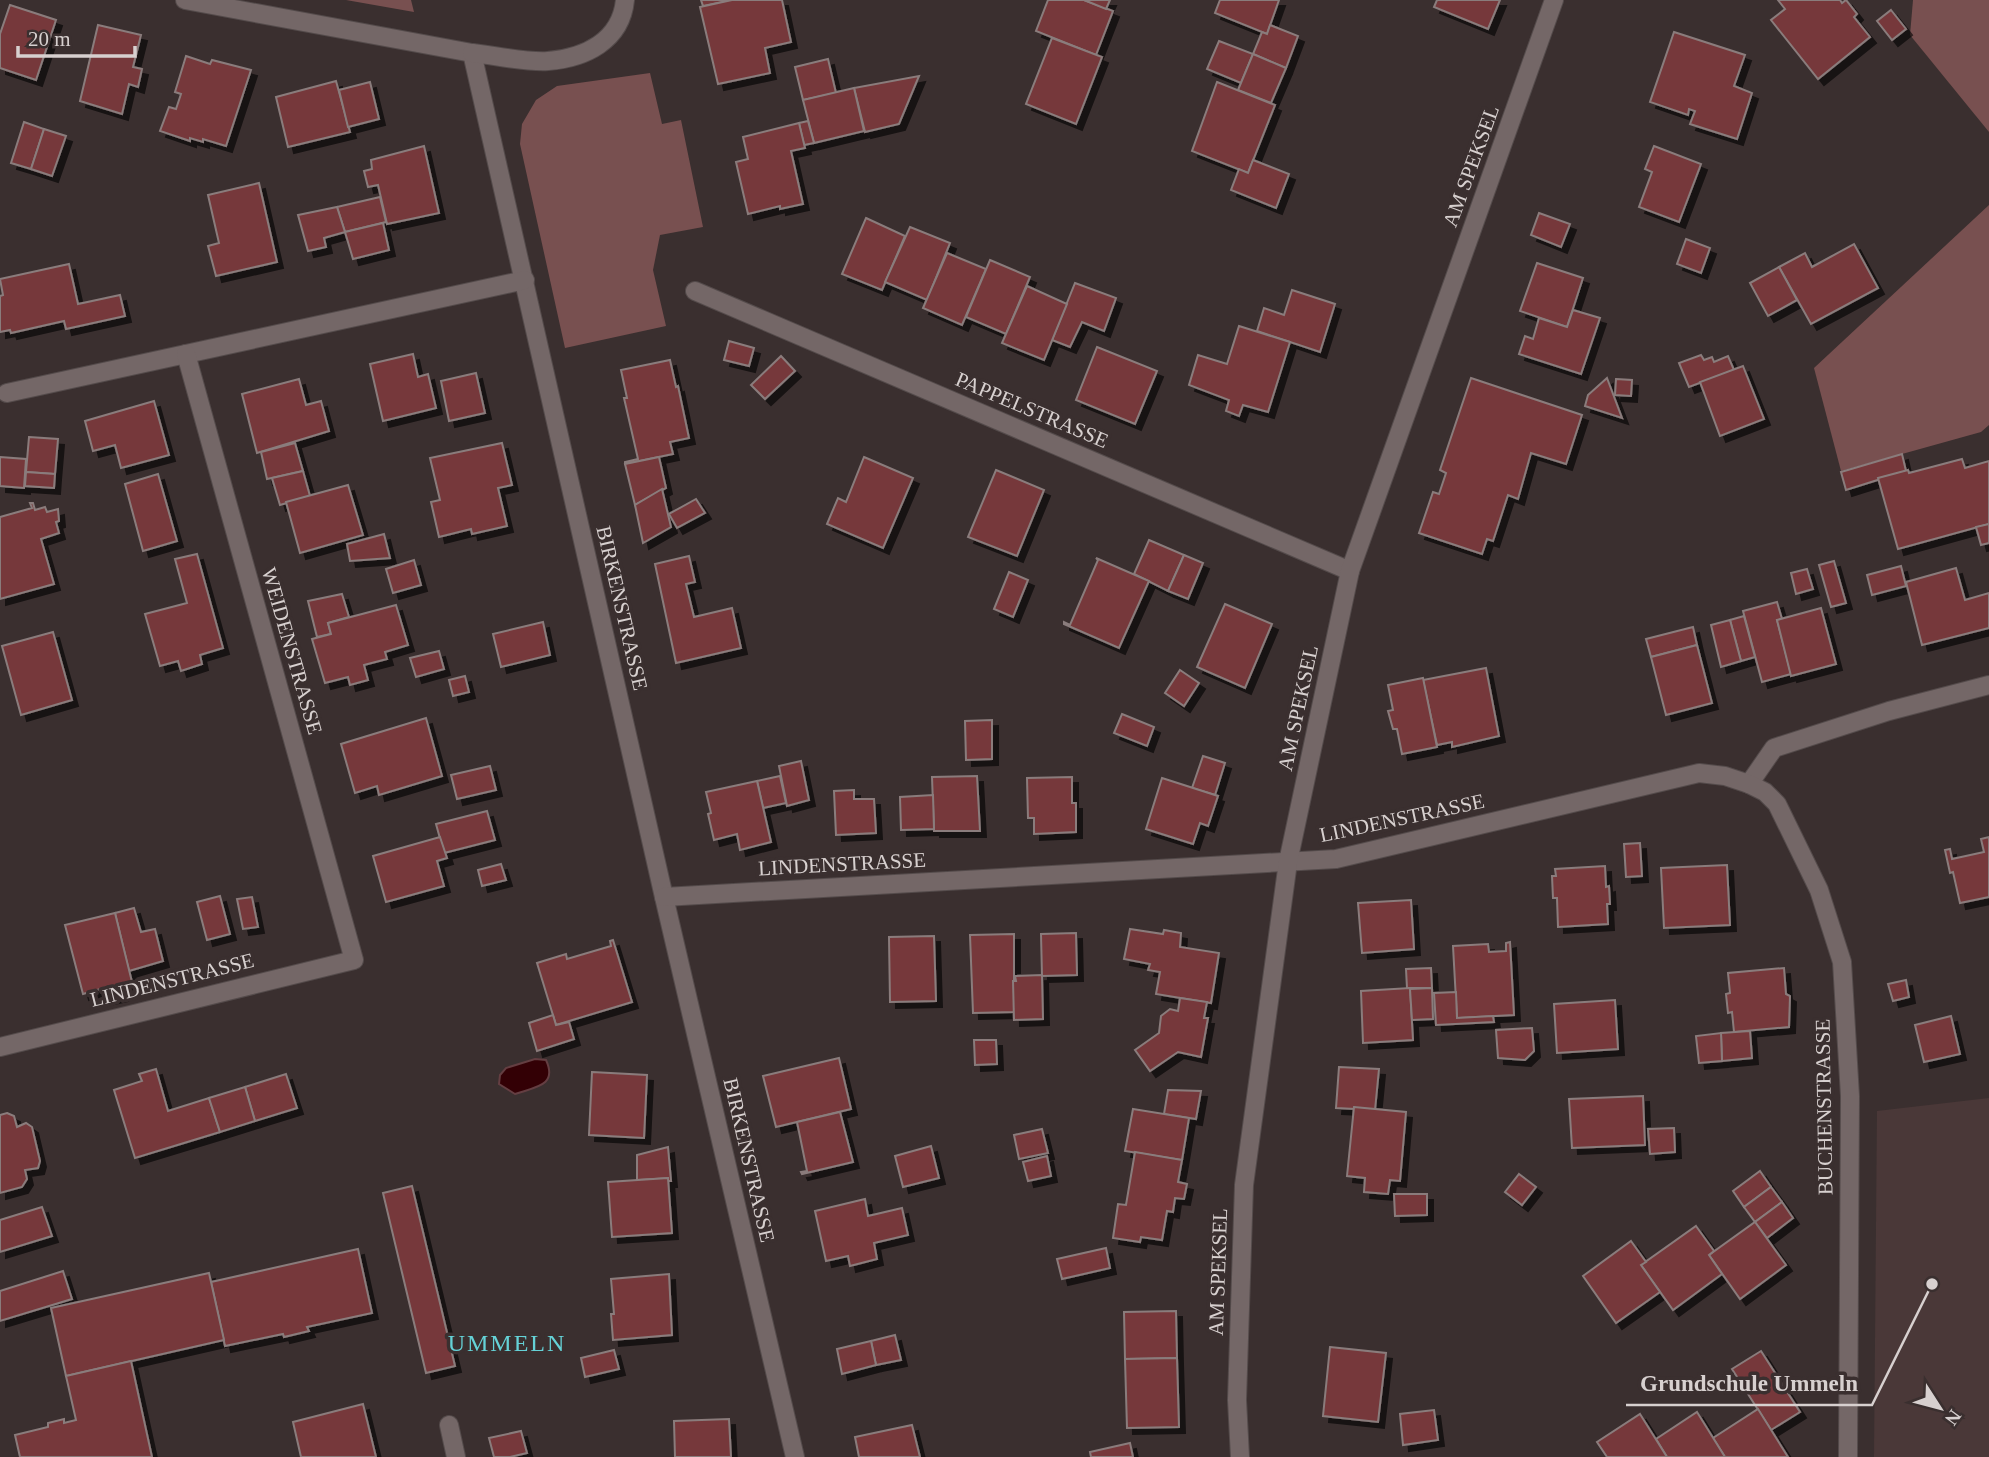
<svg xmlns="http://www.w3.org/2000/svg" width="1989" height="1457" viewBox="0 0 1989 1457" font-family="'Times New Roman',serif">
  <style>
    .built { fill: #4a3838 }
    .green { fill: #785050 }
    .water { fill: #330005; stroke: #643e42; stroke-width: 2 }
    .building { fill: #76383a; stroke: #8a7c7c; stroke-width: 2; filter: url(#shadow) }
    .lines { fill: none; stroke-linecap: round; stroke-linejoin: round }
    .minor-casing { stroke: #544b4b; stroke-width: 20 }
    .minor { stroke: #746767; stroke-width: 18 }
    .labels { text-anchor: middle; stroke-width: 7; stroke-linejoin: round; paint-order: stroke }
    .street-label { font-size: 21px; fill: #d7d0cf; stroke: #3a2f2f }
    .quarter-label { font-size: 24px; letter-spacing: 2px; fill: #65d2d7; stroke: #3a2f2f }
    .leader { fill: none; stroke: #d7d0cf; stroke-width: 2.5 }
    .callout-dot { fill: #d7d0cf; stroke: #3a2f2f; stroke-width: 2.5 }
    .callout-label { font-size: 23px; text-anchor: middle; font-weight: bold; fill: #d7d0cf; stroke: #3a2f2f; stroke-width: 7; stroke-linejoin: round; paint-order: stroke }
  </style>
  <defs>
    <filter id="shadow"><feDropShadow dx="6" dy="6" stdDeviation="0" flood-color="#0009"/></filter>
  </defs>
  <rect width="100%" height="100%" fill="#3a2f2f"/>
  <!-- built -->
  <path class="built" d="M1989 1098V1457H1874L1877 1111Z"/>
  <!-- green -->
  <g class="green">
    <path d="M346 0H411L414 12Z"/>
    <path d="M1913 0H1989V132L1910 35Z"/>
    <path d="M650 73 662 124 681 120 703 227 660 235 653 270 666 326 565 348 520 144 522 124 536 100 557 86Z"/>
    <path d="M1989 205V425L1981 432 1841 471 1814 368Z"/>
  </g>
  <!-- water -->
  <path class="water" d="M535 1059 546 1060C558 1086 535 1087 515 1094L499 1084 500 1075 506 1068Z"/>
  <!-- building -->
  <g class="building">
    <path d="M701 0H732L703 6Z"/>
    <path d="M732 0H782L791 42 765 48 770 73 718 84 700 7Z"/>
    <path d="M1048 0H1084L1113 11 1096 55 1036 31Z"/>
    <path d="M1084 0H1110L1106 9Z"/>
    <path d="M1220 0H1279L1267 34 1215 13Z"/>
    <path d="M1437 0H1500L1488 29 1434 7Z"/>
    <path d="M1778 0H1840L1842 3 1846 0 1857 14 1854 17 1870 37 1818 79 1771 20 1785 9Z"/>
    <path d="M10 5 56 20 36 80 0 68V34Z"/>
    <path d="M1891 10 1906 29 1892 40 1877 21Z"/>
    <path d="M98 25 141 35 133 67 142 69 138 87 129 84 122 114 80 101Z"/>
    <path d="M1270 25 1298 36 1286 68 1253 54 1262 32 1267 34Z"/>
    <path d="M1674 32 1745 55 1734 86 1752 93 1737 139 1690 124 1695 111 1689 109 1688 115 1650 102Z"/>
    <path d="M1052 38 1102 57 1076 124 1026 104Z"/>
    <path d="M1219 41 1253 54 1241 83 1207 69Z"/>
    <path d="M1253 54 1286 68 1271 103 1238 90Z"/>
    <path d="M186 56 210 64 212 60 251 70 226 146 203 139V142L190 138V141L160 131 169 107 176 109 181 94 175 92Z"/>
    <path d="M828 59 836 93 803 100 795 67Z"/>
    <path d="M919 76 899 124 865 132 854 88Z"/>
    <path d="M336 81 350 132 288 147 276 97Z"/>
    <path d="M370 82 379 119 348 127 339 90Z"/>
    <path d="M1217 82 1275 105 1248 173 1192 151Z"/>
    <path d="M854 88 864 131 814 143 803 100Z"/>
    <path d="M808 121 814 143 804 145 799 123Z"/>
    <path d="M24 122 44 129 31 169 11 163Z"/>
    <path d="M799 123 805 148 791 151 803 204 780 209V206L748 214 736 162 748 159 743 137Z"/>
    <path d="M44 129 66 136 52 176 31 169Z"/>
    <path d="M424 146 439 213 387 224 378 185 368 187 364 171 372 169 371 160Z"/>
    <path d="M1654 146 1701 164 1679 222 1639 207 1652 172 1645 169Z"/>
    <path d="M1253 160 1289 174 1276 208 1231 190 1239 169 1248 173Z"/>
    <path d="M259 183 277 262 216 276 208 246 219 243 208 195Z"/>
    <path d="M380 197 386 222 345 232 337 207Z"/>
    <path d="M337 207 345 232 324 238 326 247 308 251 298 215Z"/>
    <path d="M1539 213 1570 224 1561 247 1531 235Z"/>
    <path d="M866 218 905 236 882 290 842 274Z"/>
    <path d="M383 223 389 250 353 259 345 232Z"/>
    <path d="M910 227 950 243 927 300 885 282Z"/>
    <path d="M1686 239 1710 248 1701 273 1677 264Z"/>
    <path d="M1854 244 1878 288 1811 324 1779 267 1805 253 1812 267Z"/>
    <path d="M947 253 986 269 962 325 923 308Z"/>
    <path d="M990 260 1030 277 1006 334 966 317Z"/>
    <path d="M1537 263 1583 278 1567 327 1520 311Z"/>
    <path d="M69 264 78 304 120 295 125 316 66 329 64 321 11 333 10 330 0 332V296L3 295 0 279Z"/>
    <path d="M1779 267 1797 300 1768 316 1750 283Z"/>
    <path d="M1075 283 1116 298 1104 331 1082 322 1070 347 1052 340Z"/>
    <path d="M1027 286 1067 304 1044 360 1002 343Z"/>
    <path d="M1292 290 1335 304 1320 352 1257 331 1264 308 1284 315Z"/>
    <path d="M1573 310 1600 318 1581 374 1519 354 1525 336 1533 339 1539 318 1567 327Z"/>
    <path d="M1239 326 1290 342 1268 412 1243 405 1239 416 1226 411 1229 400 1189 385 1198 355 1227 364Z"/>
    <path d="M729 341 754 348 749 366 724 360Z"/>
    <path d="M1097 347 1157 371 1135 424 1076 400Z"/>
    <path d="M413 354 418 377 428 374 436 408 383 421 370 364Z"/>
    <path d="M1701 355 1704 360 1712 357 1714 362 1728 356 1734 370 1689 387 1679 363Z"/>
    <path d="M781 356 795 371 765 399 751 385Z"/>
    <path d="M670 360 676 387 678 386 689 438 670 442 673 454 625 464V462L638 459 624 398H627L621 370Z"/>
    <path d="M1743 366 1764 419 1720 436 1700 382Z"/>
    <path d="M476 373 485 413 449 421 441 381Z"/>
    <path d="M1471 378 1582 415 1566 464 1531 453 1518 499 1508 495 1493 541 1487 539 1482 554 1419 533 1433 492 1439 494 1446 473 1440 470Z"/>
    <path d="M1607 378 1622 418 1585 406 1588 395Z"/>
    <path d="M299 379 306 405 321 401 329 431 257 453 242 394Z"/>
    <path d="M1616 379 1632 380 1631 396 1615 395Z"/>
    <path d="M154 401 169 455 121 468 115 445 93 451 85 421Z"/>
    <path d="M29 437 58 439 55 474 26 472Z"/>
    <path d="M295 443 303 471 267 479 261 452Z"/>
    <path d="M502 443 512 485 498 488 507 526 472 534 471 529 439 537 431 502 440 500 430 458Z"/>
    <path d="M1902 454 1906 471 1846 490 1841 472Z"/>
    <path d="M0 457 26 459 24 488 0 486Z"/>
    <path d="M659 457 666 488 635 505 625 464Z"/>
    <path d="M864 457 913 478 883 548 827 524 838 498 846 502Z"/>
    <path d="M1962 459 1965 468 1989 461V524L1898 549 1878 478 1908 470 1909 473Z"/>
    <path d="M996 470 1044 490 1017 556 968 537Z"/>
    <path d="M303 471 310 496 280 505 272 478Z"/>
    <path d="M26 472 55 474 54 488 25 486Z"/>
    <path d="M158 474 177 541 143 551 125 484Z"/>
    <path d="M348 485 363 535 300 553 286 502Z"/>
    <path d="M662 489 671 527 643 543 635 505Z"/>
    <path d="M696 499 705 513 677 528 669 514Z"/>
    <path d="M30 503H33L35 510 45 507 47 512 58 509 59 521 56 522 59 533 41 539 54 584 0 599V517L32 508Z"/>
    <path d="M1989 524V543L1981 545 1976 527Z"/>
    <path d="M384 534 390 558 350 561 347 544Z"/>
    <path d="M1149 540 1184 555 1168 591 1134 574Z"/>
    <path d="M197 554 223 648 200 655 202 664 181 671 178 661 160 666 145 614 187 603 175 559Z"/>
    <path d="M1184 555 1203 563 1188 599 1168 591Z"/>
    <path d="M689 556 695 582 686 584 694 617 732 608 741 648 676 663 655 564Z"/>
    <path d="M1096 558 1149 581 1119 648 1064 624V622L1070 625 1098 560Z"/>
    <path d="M414 560 421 585 393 593 386 569Z"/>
    <path d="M1834 561 1846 603 1831 607 1819 565Z"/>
    <path d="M1901 566 1906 586 1872 595 1867 575Z"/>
    <path d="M1956 568 1965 600 1989 593V628L1922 645 1906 582Z"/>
    <path d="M1807 569 1813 589 1796 594 1791 573Z"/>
    <path d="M1009 572 1028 580 1013 617 994 609Z"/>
    <path d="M342 594 349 617 328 623 331 634 317 637 308 601Z"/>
    <path d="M1777 602 1782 619 1777 620 1791 674 1762 682 1743 611Z"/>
    <path d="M1225 604 1272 624 1245 688 1197 667Z"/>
    <path d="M396 605 408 645 385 652 387 659 364 665 368 680 350 685 348 677 325 683 312 639 331 634 328 623Z"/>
    <path d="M1821 608 1836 664 1791 676 1777 620Z"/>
    <path d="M1744 616 1755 657 1741 661 1730 620Z"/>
    <path d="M1730 620 1741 661 1721 667 1711 625Z"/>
    <path d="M543 622 550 655 501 667 493 634Z"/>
    <path d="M1693 627 1697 645 1651 657 1646 639Z"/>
    <path d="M53 632 72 700 21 715 2 646Z"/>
    <path d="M1697 645 1712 703 1666 715 1651 657Z"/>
    <path d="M439 651 444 669 416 677 410 658Z"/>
    <path d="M1486 668 1499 736 1452 747V742L1437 745 1423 680Z"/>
    <path d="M1180 670 1199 683 1184 706 1165 693Z"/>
    <path d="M465 676 469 692 453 696 449 680Z"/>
    <path d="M1423 678 1437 747 1402 754 1397 729H1393L1388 711 1393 710 1388 685Z"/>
    <path d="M1122 714 1154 727 1147 746 1114 733Z"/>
    <path d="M426 718 442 776 379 795 377 786 355 793 341 744Z"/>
    <path d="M992 720V759L966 760 965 721Z"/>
    <path d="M1203 756 1225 763 1215 795 1192 788Z"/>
    <path d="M801 761 809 800 787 806 779 766Z"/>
    <path d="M490 766 496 790 457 799 451 775Z"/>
    <path d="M780 776 786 803 763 808 757 781Z"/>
    <path d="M977 776 980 831H934L932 777Z"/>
    <path d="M1072 777V803H1076V832L1034 834V818H1028L1027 778Z"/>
    <path d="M1162 778 1218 796 1208 826 1200 823 1193 844 1146 829Z"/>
    <path d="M757 781 771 842 740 850 737 834 714 840 708 814 711 813 706 792Z"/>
    <path d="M854 790V799H874L876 833 836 835 834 791Z"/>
    <path d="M933 795 934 829 901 830 900 797Z"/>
    <path d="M487 811 495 840 444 853 436 824Z"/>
    <path d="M440 837 447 858 437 861 444 886 386 902 373 856Z"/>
    <path d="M1989 837V897L1960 903 1953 872 1950 873 1945 850 1950 849 1952 859 1984 852 1981 839Z"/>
    <path d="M1640 843 1642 876 1626 877 1624 844Z"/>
    <path d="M501 864 506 880 482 886 478 870Z"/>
    <path d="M1727 865 1730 925 1664 928 1661 868Z"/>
    <path d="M1605 866 1606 887 1609 886 1610 904H1607L1608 924 1558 927 1557 898H1553L1552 876H1556L1555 869Z"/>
    <path d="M220 896 230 934 207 940 197 902Z"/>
    <path d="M252 897 258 927 243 929 237 899Z"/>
    <path d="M1411 900 1414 949 1362 953 1358 903Z"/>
    <path d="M134 908 141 932 155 929 163 961 129 971 115 913Z"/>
    <path d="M115 913 132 982 119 985 122 995 108 998 104 988 83 994 65 925Z"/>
    <path d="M1130 929 1163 934 1164 930 1181 933 1180 947 1219 953 1211 1003 1156 994 1160 972 1148 970 1150 964 1124 959Z"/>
    <path d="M1076 933 1077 975 1042 976 1041 934Z"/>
    <path d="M1014 934V1012L973 1013 970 935Z"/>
    <path d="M934 936 936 1001 890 1002 889 937Z"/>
    <path d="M613 940 632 1002 556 1025 537 963 566 954 567 959 611 946 610 941Z"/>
    <path d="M1510 942 1514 1015 1457 1018 1453 946 1488 944 1489 952 1506 951V943Z"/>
    <path d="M1431 968 1432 988H1407L1406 969Z"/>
    <path d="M1784 968 1786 994 1790 996 1789 1027 1734 1032 1732 1012 1728 1013 1726 994 1730 993 1728 973Z"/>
    <path d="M1042 975 1043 1019 1014 1020 1013 981H1016L1015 976Z"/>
    <path d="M1906 980 1909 997 1893 1001 1888 984Z"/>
    <path d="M1410 988 1413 1040 1363 1043 1361 991Z"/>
    <path d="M1432 988 1433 1019 1412 1020 1410 989Z"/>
    <path d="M1456 992 1457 1018 1493 1016 1494 1022 1436 1025 1434 993Z"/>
    <path d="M1180 998 1207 1002 1204 1018H1208L1201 1057 1178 1052 1150 1071 1135 1050 1159 1033 1161 1016 1170 1009 1178 1011Z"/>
    <path d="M1615 1000 1618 1049 1557 1053 1554 1004Z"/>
    <path d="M553 1015 556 1025 569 1022 574 1039 537 1051 529 1023Z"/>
    <path d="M1951 1016 1960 1054 1924 1062 1915 1025Z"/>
    <path d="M1532 1028 1534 1051 1525 1060 1498 1058 1496 1030Z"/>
    <path d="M1750 1031 1752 1058 1722 1061 1721 1033Z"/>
    <path d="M1721 1033 1722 1061 1699 1063 1696 1036Z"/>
    <path d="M974 1040H996L997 1064 975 1065Z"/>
    <path d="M839 1058 851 1109 776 1127 763 1076Z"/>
    <path d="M1339 1067 1379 1069 1375 1110 1336 1108Z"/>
    <path d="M156 1069 168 1111 209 1098 220 1132 135 1158 114 1090 142 1081 139 1074Z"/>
    <path d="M592 1072 647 1075 644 1138 589 1135Z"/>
    <path d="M286 1074 297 1108 255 1121 245 1087Z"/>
    <path d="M245 1087 255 1121 220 1132 209 1098Z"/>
    <path d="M1168 1090 1201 1091 1196 1119 1164 1114Z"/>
    <path d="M1643 1096 1645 1145 1572 1148 1569 1099Z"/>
    <path d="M1354 1107 1406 1112 1400 1181 1390 1180 1388 1194 1364 1192 1365 1178 1347 1176Z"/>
    <path d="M1133 1109 1189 1118 1182 1160 1125 1151Z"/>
    <path d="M840 1112 853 1162 802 1174 801 1172 807 1171 797 1122Z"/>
    <path d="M7 1113 14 1116 17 1127 26 1123 32 1127 40 1161 38 1168 25 1170 27 1179 22 1187 0 1193V1115Z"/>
    <path d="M1674 1128 1675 1152 1650 1154 1648 1129Z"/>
    <path d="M1042 1129 1048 1153 1019 1159 1014 1135Z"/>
    <path d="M931 1146 939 1178 903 1187 895 1156Z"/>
    <path d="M668 1147 671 1181H668V1178L637 1180V1155Z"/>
    <path d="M1135 1152 1182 1160 1178 1182 1187 1184 1184 1199 1175 1198 1173 1212 1167 1211 1162 1240 1141 1237 1140 1242 1113 1238 1118 1204 1126 1205Z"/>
    <path d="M1047 1156 1051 1176 1028 1181 1023 1162Z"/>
    <path d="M1760 1171 1771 1187 1744 1207 1733 1191Z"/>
    <path d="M1519 1174 1536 1187 1522 1205 1505 1192Z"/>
    <path d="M668 1178 672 1233 612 1237 608 1182Z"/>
    <path d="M412 1186 455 1366 426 1373 383 1193Z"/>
    <path d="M1771 1187 1782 1202 1755 1222 1744 1207Z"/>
    <path d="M1394 1194H1427V1215L1395 1216Z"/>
    <path d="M865 1199 868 1216 902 1208 908 1235 874 1243 877 1259 850 1266 848 1256 826 1261 815 1211Z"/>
    <path d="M1782 1202 1793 1218 1767 1238 1755 1222Z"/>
    <path d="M42 1207 52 1236 0 1252V1220Z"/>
    <path d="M1755 1222 1786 1265 1740 1299 1709 1255Z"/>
    <path d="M1696 1226 1714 1251 1709 1255 1722 1274 1673 1310 1641 1265Z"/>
    <path d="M1631 1241 1646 1262 1641 1265 1660 1292 1616 1323 1583 1276Z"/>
    <path d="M1106 1248 1110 1268 1062 1279 1057 1259Z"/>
    <path d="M358 1249 372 1313 307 1327 309 1331 284 1337 283 1334 225 1346 211 1282Z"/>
    <path d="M63 1271 72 1299 0 1321V1291Z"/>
    <path d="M209 1273 224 1340 66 1376 51 1308Z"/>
    <path d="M669 1274 672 1335 613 1340 611 1314H614L611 1279Z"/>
    <path d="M1176 1311 1177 1358 1125 1359 1124 1312Z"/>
    <path d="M895 1335 901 1360 876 1365 871 1341Z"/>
    <path d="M871 1341 876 1365 842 1374 837 1349Z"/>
    <path d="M1330 1347 1386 1353 1378 1422 1323 1416Z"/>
    <path d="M614 1350 619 1369 585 1377 581 1358Z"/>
    <path d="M1761 1351 1800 1412 1771 1430 1732 1369Z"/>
    <path d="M1177 1358 1179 1427 1127 1428 1125 1359Z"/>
    <path d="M131 1361 152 1457H20L15 1435 48 1427V1423L64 1419V1423L76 1420 66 1376Z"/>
    <path d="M363 1404 376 1457H301L293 1422Z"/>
    <path d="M1758 1409 1788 1457H1725L1713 1438Z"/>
    <path d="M1434 1410 1438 1440 1403 1445 1400 1414Z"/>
    <path d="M1697 1412 1725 1457H1667L1656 1439Z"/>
    <path d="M1640 1414 1667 1457H1607L1597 1442Z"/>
    <path d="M729 1419 731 1457H675L674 1421Z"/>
    <path d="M912 1425 920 1457H859L855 1437Z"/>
    <path d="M521 1431 527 1453 510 1457H494L489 1438Z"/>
    <path d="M1130 1443 1133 1457H1091L1090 1452Z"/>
  </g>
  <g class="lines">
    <defs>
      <g id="minor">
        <path d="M185 0 472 53 664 897 795 1457"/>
        <path d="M472 53C493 55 528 63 548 61 585 58 621 41 625 0"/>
        <path d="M695 291 1350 571"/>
        <path d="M7 393 525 280"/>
        <path d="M1749 784 1774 748 1889 711 1989 685"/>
        <path d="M664 897 1336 859 1699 773 1725 776 1749 784 1765 792 1777 804 1819 890 1842 962 1850 1096 1848 1457"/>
        <path d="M0 1047 354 960 186 354"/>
        <path d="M449 1425 456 1457"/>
        <path d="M1240 1457 1237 1400 1244 1185 1288 862 1350 571 1554 0"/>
      </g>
    </defs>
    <!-- minor casing -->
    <use href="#minor" class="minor-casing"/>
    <!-- minor -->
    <use href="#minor" class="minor"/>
  </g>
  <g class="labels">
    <!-- street labels -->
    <g class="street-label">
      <text transform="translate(1471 166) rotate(-70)" y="7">AM SPEKSEL</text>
      <text transform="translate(1032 410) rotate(23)" y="7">PAPPELSTRASSE</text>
      <text transform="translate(622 608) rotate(77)" y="7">BIRKENSTRASSE</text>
      <text transform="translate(292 651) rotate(74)" y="7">WEIDENSTRASSE</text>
      <text transform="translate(1298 708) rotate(-78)" y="7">AM SPEKSEL</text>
      <text transform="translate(1402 818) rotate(-12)" y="7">LINDENSTRASSE</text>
      <text transform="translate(842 864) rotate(-3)" y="7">LINDENSTRASSE</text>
      <text transform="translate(172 980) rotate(-14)" y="7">LINDENSTRASSE</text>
      <text transform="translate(1824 1107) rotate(-91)" y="7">BUCHENSTRASSE</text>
      <text transform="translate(749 1160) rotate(77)" y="7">BIRKENSTRASSE</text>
      <text transform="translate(1218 1272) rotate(-88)" y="7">AM SPEKSEL</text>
    </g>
    <!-- quarter labels -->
    <g class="quarter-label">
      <text x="507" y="1351">UMMELN</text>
    </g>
  </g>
  <!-- callouts -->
  <path class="leader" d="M1932 1284L1872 1405H1626"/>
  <circle class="callout-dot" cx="1932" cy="1284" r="7"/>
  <g class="callout-label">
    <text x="1749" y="1391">Grundschule Ummeln</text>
  </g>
  <!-- north arrow -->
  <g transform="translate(1940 1408) rotate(126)" stroke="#3a2f2f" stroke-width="5" paint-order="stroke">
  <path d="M0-5L12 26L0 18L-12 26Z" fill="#d7d0cf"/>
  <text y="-10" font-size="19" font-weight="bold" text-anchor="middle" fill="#d7d0cf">N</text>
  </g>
  <!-- scale -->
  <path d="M18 46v10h117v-10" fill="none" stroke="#d7d0cf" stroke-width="3.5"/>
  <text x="28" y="46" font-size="21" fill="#d7d0cf" stroke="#3a2f2f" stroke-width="5" paint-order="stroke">20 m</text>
</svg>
